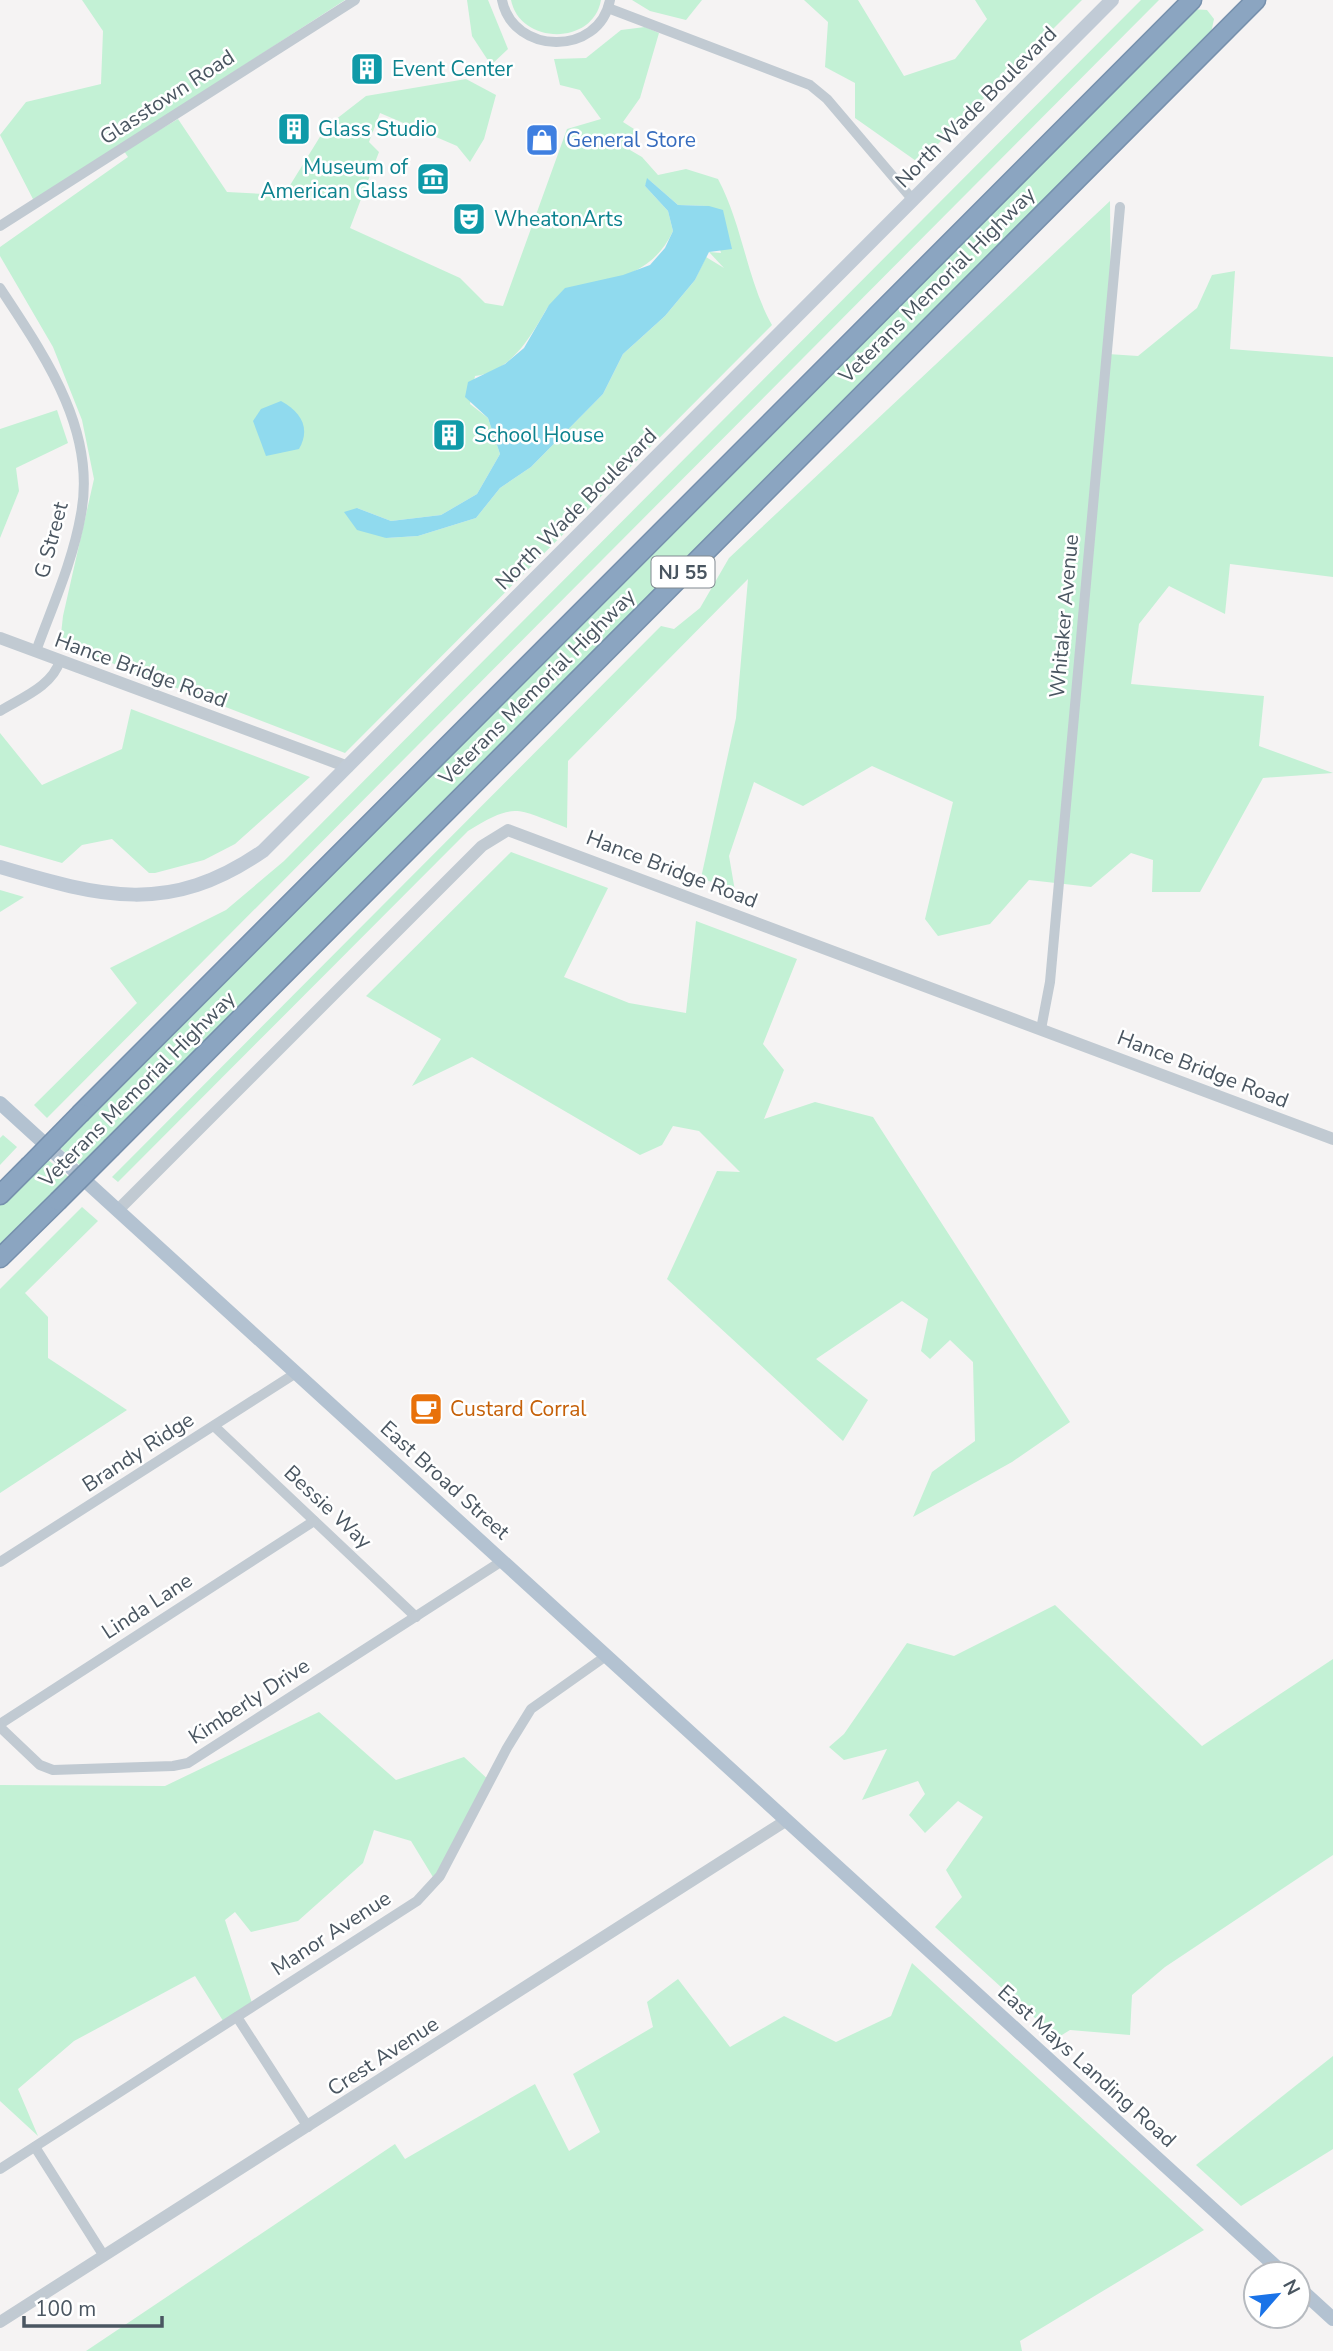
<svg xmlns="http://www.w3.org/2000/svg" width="1333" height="2351" viewBox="0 0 1333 2351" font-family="'Nunito Sans',sans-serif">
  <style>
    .green { fill: #c3f1d5; fill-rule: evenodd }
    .water { fill: #90daee }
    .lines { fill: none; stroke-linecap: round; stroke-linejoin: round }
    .motorway-casing { stroke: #7690ad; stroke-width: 21 }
    .minor { stroke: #c1cad2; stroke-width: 10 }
    .tertiary { stroke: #c1cad2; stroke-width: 12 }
    .secondary { stroke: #c1cbd6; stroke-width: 14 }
    .primary { stroke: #b3c2d1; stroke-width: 14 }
    .motorway { stroke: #8ba5c1; stroke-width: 18 }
    .motorway-bridge-casing { stroke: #7690ad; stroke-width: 21; stroke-linecap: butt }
    .motorway-bridge { stroke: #8ba5c1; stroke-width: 18 }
    .labels { text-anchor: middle; stroke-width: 5; stroke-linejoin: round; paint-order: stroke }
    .shield { fill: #fff; stroke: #808990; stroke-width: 2 }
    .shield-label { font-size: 19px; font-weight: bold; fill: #4a5661 }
    .culture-label { font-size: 21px; fill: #0d838f; stroke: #fff; text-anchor: start }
    .street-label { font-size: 21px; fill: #4a5661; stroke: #fff }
    .shop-label { font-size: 21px; fill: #366cbe; stroke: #fff; text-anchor: start }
    .food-label { font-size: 21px; fill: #c56008; stroke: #fff; text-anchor: start }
  </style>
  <rect width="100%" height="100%" fill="#f5f3f3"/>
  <!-- green -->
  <g class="green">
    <path d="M82 0H345L34 201 0 135 26 102 101 84 103 31Z"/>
    <path d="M467 0H488L508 49 491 65 472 36Z"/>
    <path d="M511 0H601C593 46 520 45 511 0Z"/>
    <path d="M632 0H702L686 20 650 11Z"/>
    <path d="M804 0H858L904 76 955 59 987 19 975 0H1082L919 163 855 118V83L825 67 828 22Z"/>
    <path d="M1141 0H1159L47 1118 34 1105 137 1003 110 968 226 910 284 861Z"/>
    <path d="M1191 9 1207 10 1214 19 1211 33 82 1167 59 1147Z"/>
    <path d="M645 27 659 33 640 98 623 122 634 129 630 150 642 157 658 175 686 169 718 179C743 226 747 281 772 325L345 753 60 643 63 616 94 479 82 420 53 347 0 256V247L128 157 124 151 178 119 227 192 284 195 326 127 366 96 466 79 496 95 484 139 470 162 457 146 380 113 369 142 379 152 350 228 460 278 485 303 503 306 567 129 601 119 580 90 560 85 554 59 586 58 621 30ZM648 179 678 205 708 206 721 253 709 252 724 268 706 257 695 280 665 316 623 354 603 394 531 467 500 488 476 518 418 536 386 538 357 508 391 521 441 515 477 494 500 454 488 418 470 404 475 376C506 372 524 347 539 322 543 316 546 308 551 304 595 275 647 287 673 231L668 211 645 186Z"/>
    <path d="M1110 201 1111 312 1108 354 1138 356 1197 308 1212 275 1235 271 1230 349 1333 357V577L1230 564 1225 614 1169 586 1139 624 1131 684 1264 696 1259 746 1333 773 1263 778 1200 892H1152L1153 860 1131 853 1091 887 1029 880 990 924 938 936 925 919 953 802 872 766 803 806 754 782 729 856 735 891 701 878 736 718 748 579 568 761 567 828C517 809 516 801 468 831L118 1182 112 1177 661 626 674 629 700 608 729 558Z"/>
    <path d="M57 410 68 443 16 468 19 491 0 538V429Z"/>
    <path d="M131 709 310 777 235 844 204 860 155 873H149L112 839 82 845 62 863 0 845V733L42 785 122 749Z"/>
    <path d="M511 852 608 888 564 977 629 1003 686 1013 696 921 797 959 763 1044 784 1070 764 1119 815 1102 873 1117 1070 1422 1012 1462 913 1517 932 1472 975 1441 973 1362 950 1340 930 1359 921 1351 928 1319 902 1301 816 1359 868 1400 843 1441 667 1279 717 1171 740 1172 699 1131 673 1126 662 1145 640 1155 472 1057 412 1086 441 1039 366 996Z"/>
    <path d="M0 890 24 897 0 912Z"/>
    <path d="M3 1135 17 1147 0 1165V1138Z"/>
    <path d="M47 1159 70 1178 0 1252V1202Z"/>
    <path d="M82 1207 98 1221 25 1293 48 1317V1358L127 1410 0 1493V1289Z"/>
    <path d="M1055 1605 1202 1746 1333 1659V1855L1165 1967 1132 1995 1130 2035 1070 2030 1057 2038 935 1927 962 1897 946 1870 983 1817 958 1801 925 1833 909 1815 925 1794 918 1781 862 1800 887 1749 844 1760 829 1747 844 1734 907 1643 954 1656Z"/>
    <path d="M319 1712 396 1780 464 1757 493 1784 436 1882 411 1841 374 1830 363 1863 298 1921 251 1932 235 1912 225 1920 253 2006 225 2024 195 1976 74 2041 18 2089 38 2136 0 2101V1785L165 1786Z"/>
    <path d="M912 1963 1204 2230 1020 2341 1022 2351H86L395 2144 405 2159 535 2084 569 2151 600 2132 573 2074 653 2027 647 2002 678 1979 730 2047 784 2016 836 2042 891 2016Z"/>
    <path d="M1333 2056V2149L1241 2206 1196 2165Z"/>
  </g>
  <!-- water -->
  <g class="water">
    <path d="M647 178 678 205 709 206 723 210 732 249 709 252 695 280 665 316 623 354 603 394 531 467 500 488 476 518 418 536 386 538 357 530 344 512 357 508 391 521 441 515 477 494 500 454 488 418 465 397 468 382 505 364 524 348 549 305 565 288 623 275 650 265 665 248 673 231 668 211 645 186Z"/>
    <path d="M281 401C301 412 311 428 299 449L266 456 253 421 261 409Z"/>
  </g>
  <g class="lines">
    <defs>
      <g id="motorway">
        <path d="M81 1113 1192 0"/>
        <path d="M112 1147 1256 0"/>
        <path d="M0 1195 29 1166"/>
        <path d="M0 1258 58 1201"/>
      </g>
    </defs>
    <!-- motorway casing -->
    <use href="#motorway" class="motorway-casing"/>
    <!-- minor -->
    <g class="minor">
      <path d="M502 0C513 55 599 57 610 0"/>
      <path d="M608 8 810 85 827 99 913 200"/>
      <path d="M0 226 355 0"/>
      <path d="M0 288C44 355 97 430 81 514 73 561 52 607 36 651"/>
      <path d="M0 711C21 698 53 686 60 660"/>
      <path d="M1041 1029 1050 982 1120 207"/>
      <path d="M214 1426 416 1617"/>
      <path d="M0 1562 296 1373"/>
      <path d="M0 1724 314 1521"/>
      <path d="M0 1727 40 1765 53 1770 173 1766 188 1763 502 1561"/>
      <path d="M237 2017 308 2127"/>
      <path d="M35 2147 104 2256"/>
      <path d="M0 2169 417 1901 440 1876 507 1748 531 1709 606 1656"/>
    </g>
    <!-- tertiary -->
    <g class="tertiary">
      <path d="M0 638 348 767"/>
      <path d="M118 1210 482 846 508 830 1333 1139"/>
      <path d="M0 2322 787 1820"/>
    </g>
    <!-- secondary -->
    <path class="secondary" d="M0 867C102 897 169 916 263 851L1112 0"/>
    <!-- primary -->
    <g class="primary">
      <path d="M0 1103 1284 2274"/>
      <path d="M1298 2287 1333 2319"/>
    </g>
    <!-- motorway -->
    <use href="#motorway" class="motorway"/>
    <defs>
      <g id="motorway-bridge">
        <path d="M29 1166 81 1113"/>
        <path d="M58 1201 112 1147"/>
      </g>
    </defs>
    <!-- motorway-bridge casing -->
    <use href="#motorway-bridge" class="motorway-bridge-casing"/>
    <!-- motorway-bridge -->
    <use href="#motorway-bridge" class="motorway-bridge"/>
  </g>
  <!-- icons -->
  <defs>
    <symbol id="building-square" viewBox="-11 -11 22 22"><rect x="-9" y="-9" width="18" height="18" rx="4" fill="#0f9aa8" stroke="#fff"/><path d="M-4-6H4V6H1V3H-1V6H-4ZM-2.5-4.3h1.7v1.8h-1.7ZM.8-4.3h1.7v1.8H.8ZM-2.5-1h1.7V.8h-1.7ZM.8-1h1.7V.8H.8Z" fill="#fff"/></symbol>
    <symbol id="shop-square" viewBox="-11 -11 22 22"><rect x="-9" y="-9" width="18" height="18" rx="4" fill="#3f7fe0" stroke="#fff"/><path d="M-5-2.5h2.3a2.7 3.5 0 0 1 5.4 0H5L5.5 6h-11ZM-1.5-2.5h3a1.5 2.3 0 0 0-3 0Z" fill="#fff"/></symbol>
    <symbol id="museum-square" viewBox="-11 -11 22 22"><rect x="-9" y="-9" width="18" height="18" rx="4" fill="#0f9aa8" stroke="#fff"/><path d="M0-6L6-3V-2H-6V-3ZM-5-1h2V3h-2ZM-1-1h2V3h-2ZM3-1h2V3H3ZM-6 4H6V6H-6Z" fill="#fff"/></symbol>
    <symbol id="theatre-square" viewBox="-11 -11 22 22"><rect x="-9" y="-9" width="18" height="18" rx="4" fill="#0f9aa8" stroke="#fff"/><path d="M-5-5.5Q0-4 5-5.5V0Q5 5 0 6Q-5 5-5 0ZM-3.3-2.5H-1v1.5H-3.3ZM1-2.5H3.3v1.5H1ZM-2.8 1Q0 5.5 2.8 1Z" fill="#fff"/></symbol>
    <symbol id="cafe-square" viewBox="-11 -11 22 22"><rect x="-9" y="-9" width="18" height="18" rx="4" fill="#e8710a" stroke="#fff"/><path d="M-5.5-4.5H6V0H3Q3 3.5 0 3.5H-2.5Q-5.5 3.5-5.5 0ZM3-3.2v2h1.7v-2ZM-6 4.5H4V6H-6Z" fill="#fff"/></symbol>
  </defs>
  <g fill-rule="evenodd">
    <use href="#building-square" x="348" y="50" width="38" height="38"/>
    <use href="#building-square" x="275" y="110" width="38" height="38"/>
    <use href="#shop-square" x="523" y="121" width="38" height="38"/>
    <use href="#museum-square" x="414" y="160" width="38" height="38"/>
    <use href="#theatre-square" x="450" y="200" width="38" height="38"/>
    <use href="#building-square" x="430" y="416" width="38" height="38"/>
    <use href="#cafe-square" x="407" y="1390" width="38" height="38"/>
  </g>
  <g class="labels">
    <!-- shield labels -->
    <rect class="shield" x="651.5" y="556.5" width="63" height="31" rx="5"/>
    <g class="shield-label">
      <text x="683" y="579">NJ 55</text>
    </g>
    <!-- culture labels -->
    <g class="culture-label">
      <text x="392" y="76">Event Center</text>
      <text x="318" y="136">Glass Studio</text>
      <text x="408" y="174" text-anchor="end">Museum of<tspan x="408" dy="24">American Glass</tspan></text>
      <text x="494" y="226">WheatonArts</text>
      <text x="474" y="442">School House</text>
    </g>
    <!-- street labels -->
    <g class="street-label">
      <text transform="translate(167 97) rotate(-33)" y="7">Glasstown Road</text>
      <text transform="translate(976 107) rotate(-45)" y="7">North Wade Boulevard</text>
      <text transform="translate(937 285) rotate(-45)" y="7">Veterans Memorial Highway</text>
      <text transform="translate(576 509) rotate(-45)" y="7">North Wade Boulevard</text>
      <text transform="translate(51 540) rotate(-75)" y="7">G Street</text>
      <text transform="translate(1064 616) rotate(-85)" y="7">Whitaker Avenue</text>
      <text transform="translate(141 670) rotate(20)" y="7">Hance Bridge Road</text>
      <text transform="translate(537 687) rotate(-45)" y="7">Veterans Memorial Highway</text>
      <text transform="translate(672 869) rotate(21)" y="7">Hance Bridge Road</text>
      <text transform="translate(1203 1069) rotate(21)" y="7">Hance Bridge Road</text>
      <text transform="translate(137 1089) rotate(-45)" y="7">Veterans Memorial Highway</text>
      <text transform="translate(138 1452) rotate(-33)" y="7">Brandy Ridge</text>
      <text transform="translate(445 1480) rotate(42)" y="7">East Broad Street</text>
      <text transform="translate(328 1507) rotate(43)" y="7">Bessie Way</text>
      <text transform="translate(147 1606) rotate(-33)" y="7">Linda Lane</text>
      <text transform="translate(249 1701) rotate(-33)" y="7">Kimberly Drive</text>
      <text transform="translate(331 1933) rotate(-33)" y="7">Manor Avenue</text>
      <text transform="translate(383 2056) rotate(-33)" y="7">Crest Avenue</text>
      <text transform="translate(1087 2066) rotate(42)" y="7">East Mays Landing Road</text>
    </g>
    <!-- shop labels -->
    <g class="shop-label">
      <text x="566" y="147">General Store</text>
    </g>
    <!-- food labels -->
    <g class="food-label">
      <text x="450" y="1416">Custard Corral</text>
    </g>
  </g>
  <!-- north arrow -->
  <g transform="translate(1277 2295) rotate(62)"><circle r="33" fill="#ffffff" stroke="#b7bbc0" stroke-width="2"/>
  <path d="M0-5L12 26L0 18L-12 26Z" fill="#1a73e8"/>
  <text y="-10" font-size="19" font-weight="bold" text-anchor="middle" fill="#4a5661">N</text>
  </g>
  <!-- scale -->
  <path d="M24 2316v10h138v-10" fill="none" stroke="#4a5661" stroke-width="3.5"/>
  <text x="35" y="2316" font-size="21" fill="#4a5661" stroke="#ffffff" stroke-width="5" paint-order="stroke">100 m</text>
</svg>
